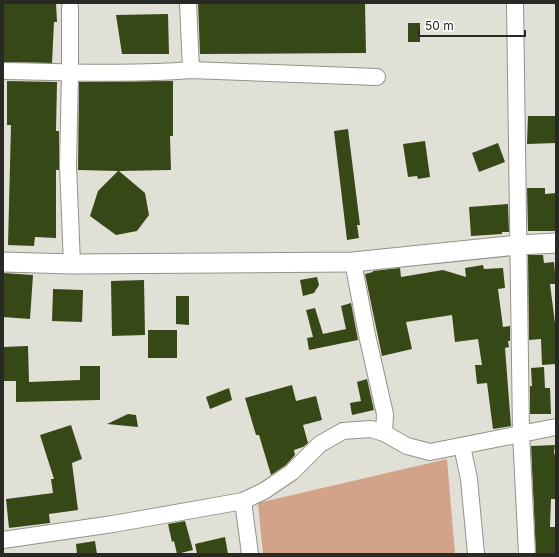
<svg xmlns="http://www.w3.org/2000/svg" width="559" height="557" viewBox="0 0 559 557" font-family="Inter,sans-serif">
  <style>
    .green { fill: #d2a389 }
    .building { fill: #364816 }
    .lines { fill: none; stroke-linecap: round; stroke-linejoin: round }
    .minor-casing { stroke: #939289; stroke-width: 18 }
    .tertiary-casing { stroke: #939289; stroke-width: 21 }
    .minor { stroke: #fff; stroke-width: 16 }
    .tertiary { stroke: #fff; stroke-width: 19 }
  </style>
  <rect width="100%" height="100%" fill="#e1e0d6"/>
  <!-- green -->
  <path class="green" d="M447 459 455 554H263L258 503Z"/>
  <!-- building -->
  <g class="building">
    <path d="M3 3H56L57 22H54L52 63 3 62Z"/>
    <path d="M198 3H365L366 53 200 54Z"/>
    <path d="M168 14 169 54H122L116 15Z"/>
    <rect x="408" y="23" width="12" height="19"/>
    <path d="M7 81 57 82 56 131H59V170H56V238L35 237 34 246 8 245 11 125H7Z"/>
    <path d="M173 81V136H170L171 170 119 171 145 193 149 215 137 231 116 235 90 216 98 191 118 171 78 170 79 82Z"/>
    <path d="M528 116H556V143L527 144Z"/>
    <path d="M348 129 360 225H357L359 238 347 240 334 131Z"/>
    <path d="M425 141 430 177 418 179 417 176 408 177 403 144Z"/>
    <path d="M498 143 505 162 479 172 472 153Z"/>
    <path d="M527 188H545V194L556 193V231H528Z"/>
    <path d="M508 204 509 232H502V234L471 236 469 207Z"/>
    <path d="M528 255H543L544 263 554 262 556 284H550L555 323 556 364 542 365 541 339 529 340Z"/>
    <path d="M483 265 484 269 503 268 505 288 498 289 503 327 510 326V341H508L509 347 505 348 511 426 493 429 487 383 477 384 475 365H482L478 339 455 342 452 315 406 322 412 349 382 356 365 274 373 272V271L400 268 401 277 443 270 466 277 465 268Z"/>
    <path d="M3 273 33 275 30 319 3 317Z"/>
    <path d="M317 277 319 285 314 293 303 296 300 280Z"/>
    <path d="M144 280 145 335 112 336 111 281Z"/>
    <path d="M53 289 83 290 82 322 52 321Z"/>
    <path d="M176 296H189V325L176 324Z"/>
    <path d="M351 303 358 340 309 350 307 338 313 337 306 310 315 308 323 334 346 329 341 306Z"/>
    <rect x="148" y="330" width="29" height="28"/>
    <path d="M28 346 29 382 80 380V366H100V400L16 402V381H3V347Z"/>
    <path d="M544 367 545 388H550L551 414H530V386H532L531 368Z"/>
    <path d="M367 379 374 410 352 415 350 403 361 401 357 382Z"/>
    <path d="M292 385 296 401 316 396 322 420 303 425 308 443 303 447 294 450 295 455 286 465 271 475 259 435H256L245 398Z"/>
    <path d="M229 388 232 400 210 409 206 397Z"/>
    <path d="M128 414 136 415 138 427 107 424Z"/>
    <path d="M71 425 82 459 72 463 78 510 49 514 50 523 9 528 6 499 53 493 51 479H54L40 435Z"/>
    <path d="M555 445 554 452 556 460V474H555L556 499H551L550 527H556V554H536L531 446Z"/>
    <path d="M185 521 193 550 177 554 174 541 172 542 168 524Z"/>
    <path d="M225 537 228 554H197L195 544Z"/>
    <path d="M95 541 97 554H77L76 544Z"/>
  </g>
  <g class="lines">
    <defs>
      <g id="minor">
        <path d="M188 3 191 70"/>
        <path d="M515 3 521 433 527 554"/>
        <path d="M70 8V72L68 166 72 264"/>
        <path d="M3 71C65 72 129 75 191 70L377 77"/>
        <path d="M353 262 367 335 385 414 384 433"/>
        <path d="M462 446 469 479 476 554"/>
        <path d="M243 501 264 491 292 472 320 444 343 431 371 429 384 433 407 446 430 452 556 427"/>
        <path d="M3 540 113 524 243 501 250 554"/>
      </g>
      <path id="tertiary" d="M3 262 72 264 353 262 518 245 556 243"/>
    </defs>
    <!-- minor casing -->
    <use href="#minor" class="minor-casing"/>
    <!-- tertiary casing -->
    <use href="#tertiary" class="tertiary-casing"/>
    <!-- minor -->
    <use href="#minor" class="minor"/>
    <!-- tertiary -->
    <use href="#tertiary" class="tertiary"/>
  </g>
  <!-- border -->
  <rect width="559" height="557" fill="none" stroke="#282824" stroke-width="8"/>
  <!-- scale -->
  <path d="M419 30v6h106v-6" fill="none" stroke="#282824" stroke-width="2"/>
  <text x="425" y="30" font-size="12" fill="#282824" stroke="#ffffff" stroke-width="3" paint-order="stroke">50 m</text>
</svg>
